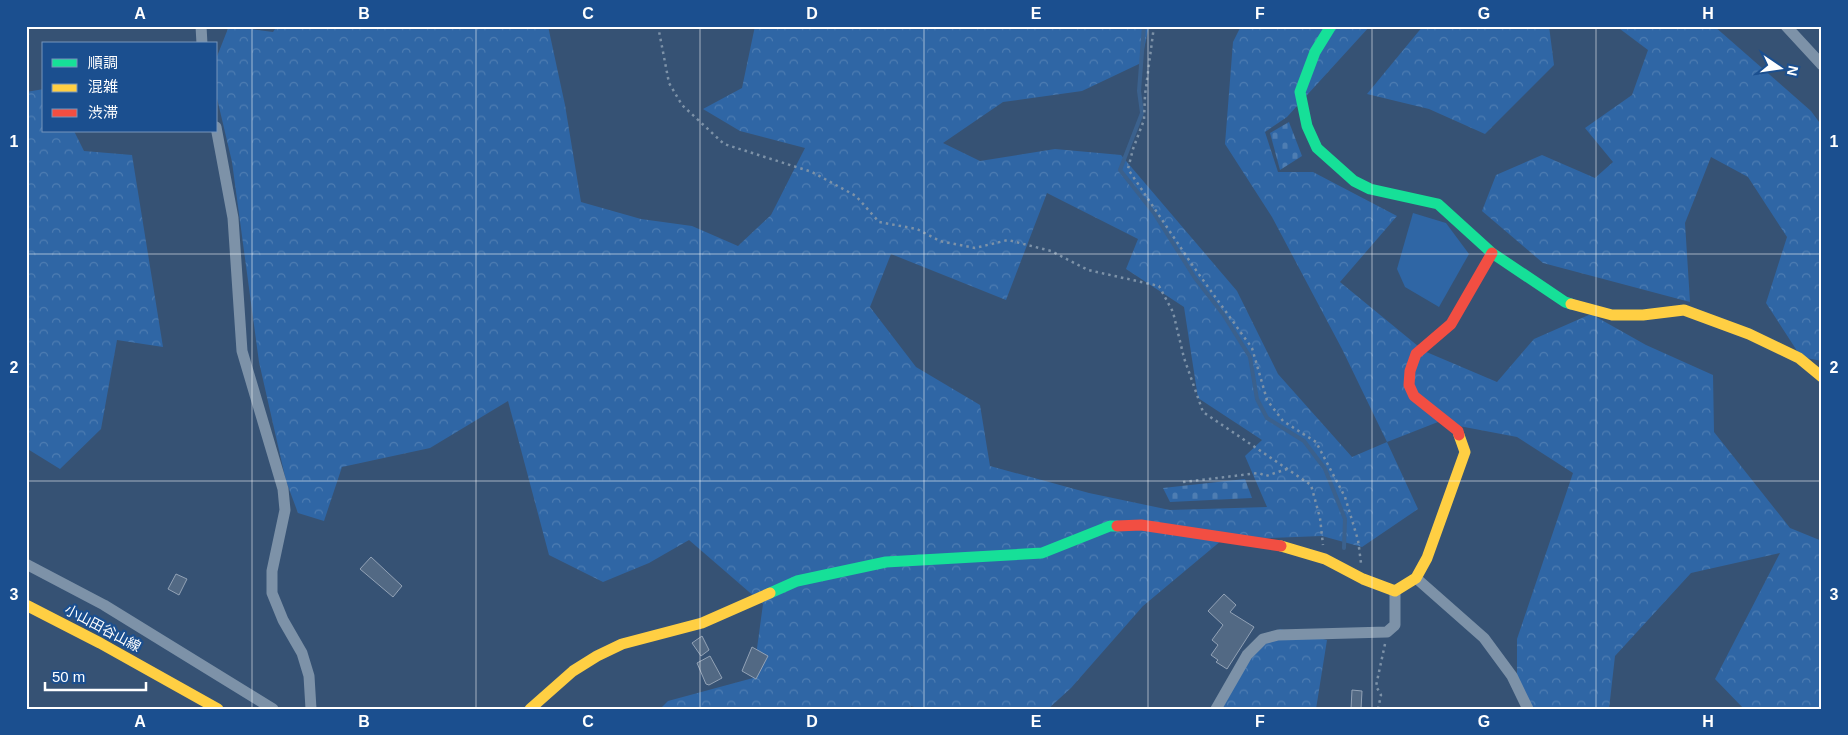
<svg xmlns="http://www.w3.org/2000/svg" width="1848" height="735" viewBox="0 0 1848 735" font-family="Arial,'Noto Sans JP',sans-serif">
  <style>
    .forest { fill: url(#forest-crowns); fill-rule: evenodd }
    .cemetery { fill: url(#cemetery-stones) }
    .green { fill: #2f66a5 }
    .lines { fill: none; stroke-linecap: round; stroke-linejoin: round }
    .stream { stroke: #3b618d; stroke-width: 4 }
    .building { fill: #526984; stroke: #92a2b6 }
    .path { stroke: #7d92a8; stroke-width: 2.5; stroke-dasharray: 2.5 4; stroke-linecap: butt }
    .street { stroke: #7d92a8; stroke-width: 11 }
    .fast { stroke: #16e098; stroke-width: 11 }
    .slow { stroke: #ffcf43; stroke-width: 11 }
    .jam { stroke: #f24e42; stroke-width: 11 }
    .grid { fill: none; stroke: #fff; stroke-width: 1; stroke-opacity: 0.55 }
    .labels { text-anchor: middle; stroke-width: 4.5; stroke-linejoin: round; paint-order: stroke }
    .street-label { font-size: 14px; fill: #fff; stroke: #1b4f8f }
    .neatline { fill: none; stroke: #fff; stroke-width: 2 }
    .grid-label { font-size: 16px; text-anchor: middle; font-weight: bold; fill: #fff }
  </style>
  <defs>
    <pattern id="forest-crowns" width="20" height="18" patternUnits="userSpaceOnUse" patternTransform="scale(1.25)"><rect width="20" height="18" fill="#2f66a5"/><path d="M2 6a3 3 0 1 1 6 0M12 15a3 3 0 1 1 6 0" fill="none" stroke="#4e7db2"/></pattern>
    <pattern id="cemetery-stones" width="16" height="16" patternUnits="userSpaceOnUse" patternTransform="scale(1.25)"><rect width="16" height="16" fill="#2f66a5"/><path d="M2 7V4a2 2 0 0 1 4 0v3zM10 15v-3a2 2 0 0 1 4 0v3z" fill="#4e7db2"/></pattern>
  </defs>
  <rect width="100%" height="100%" fill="#365274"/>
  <!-- forest -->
  <g class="forest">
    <path d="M229 26 273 32 277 26H548L565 105 581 202 641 219 692 226 738 246 771 215 805 148 740 131 703 109 742 88 755 26H1149L1141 63 1082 91 1003 102 943 143 980 161 1055 149 1121 155 1237 291 1278 374 1352 457 1387 442 1342 349 1272 217 1225 144 1233 42 1241 26H1370L1287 117 1265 132 1278 172H1313L1397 216 1340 282 1424 351 1497 382 1534 339 1591 314 1646 345 1713 375 1714 432 1790 528 1822 541V709H1744L1715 679 1780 553 1691 573 1615 656 1609 709H1524L1517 693V639L1573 473 1517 437 1438 422 1387 442 1418 509 1362 547 1322 536 1222 540 1143 606 1071 688 1048 709H921L911 706 910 709H660L668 701 753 678 763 604 689 540 649 563 603 582 549 555 508 401 430 448 342 467 324 521 298 513 286 481 259 362 232 162 216 94V59ZM1047 193 1138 239 1126 269 1184 307 1198 398 1262 440 1245 456 1267 507 1170 510 1089 493 990 466 980 405 916 367 870 307 891 254 1006 300Z"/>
    <path d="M1423 26H1549L1554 65 1485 134 1429 109 1367 94Z"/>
    <path d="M1616 26H1714L1811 111 1822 126V361L1801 357 1766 303 1787 237 1748 177 1711 157 1685 223 1690 302 1543 263 1482 211 1496 175 1542 155 1595 178 1613 162 1585 128 1632 95 1648 50Z"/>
    <path d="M44 89V131H74L84 151 132 155 163 347 117 340 101 429 60 469 26 448V92Z"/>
    <path d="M1280 629 1327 640 1316 709H1212L1245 652Z"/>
  </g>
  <!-- cemetery -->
  <g class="cemetery">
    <path d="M1289 122 1302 156 1280 170 1270 133Z"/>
    <path d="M1245 479 1252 498 1170 502 1163 488Z"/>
  </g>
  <!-- green -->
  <path class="green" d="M1413 213 1446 223 1469 254 1439 307 1405 287 1397 269Z"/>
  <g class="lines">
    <!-- stream -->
    <path class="stream" d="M1144 26 1139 91 1142 113 1120 170 1154 213 1195 278 1223 314 1250 357 1257 399 1267 418 1304 441 1325 469 1345 519 1344 548"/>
  </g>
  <!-- building -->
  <g class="building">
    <path d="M371 557 402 586 393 597 360 569Z"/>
    <path d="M176 574 187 579 179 595 168 589Z"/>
    <path d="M1224 594 1236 605 1230 612 1254 627 1227 669 1216 662 1218 660 1211 655 1218 645 1212 640 1223 625 1208 611Z"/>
    <path d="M702 636 709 650 701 656 692 643Z"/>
    <path d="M752 647 768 656 756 679 742 671Z"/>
    <path d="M710 656 722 678 709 685 706 684 697 663Z"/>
    <path d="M1352 690 1362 691 1361 709H1351Z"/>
  </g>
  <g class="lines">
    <!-- path -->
    <g class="path">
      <path d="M658 26 669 83 682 105 724 144 812 172 856 196 879 222 917 229 940 241 975 248 1008 240 1051 251 1088 270 1159 286 1173 312 1184 358 1203 412 1311 485 1320 518 1323 545"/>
      <path d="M1154 26 1145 95 1144 120 1133 149 1128 169 1193 266 1252 348 1267 400 1283 421 1316 442 1345 497 1358 540 1361 563"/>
      <path d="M1183 482 1259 473 1266 476 1287 469"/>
      <path d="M1378 709 1381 695 1376 686 1385 644"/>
    </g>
    <!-- street -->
    <g class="street">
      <path d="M201 26 202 44"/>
      <path d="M1786 26 1822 65"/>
      <path d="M216 127 233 218 242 351 283 489 285 510 272 571V593L283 620 302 653 309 676 311 709"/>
      <path d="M26 564 104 605 273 709"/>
      <path d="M1416 578 1484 638 1512 676 1528 709"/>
      <path d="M1216 709 1247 655 1263 639 1278 635 1387 632 1395 625V591"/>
    </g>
    <!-- fast -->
    <g class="fast">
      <path d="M1331 26 1315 52 1300 92 1307 126 1317 148 1354 181 1370 189 1438 204 1492 253 1565 302 1571 304"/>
      <path d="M770 593 797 581 886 562 1042 553 1110 526H1117"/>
    </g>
    <!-- slow -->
    <g class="slow">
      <path d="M1571 304 1612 315H1643L1684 310 1749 334 1799 358 1822 377"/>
      <path d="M1281 546 1325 559 1363 579 1395 591 1416 578 1427 558 1465 452 1459 435"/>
      <path d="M26 605 100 643 218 709"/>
      <path d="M530 709 573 671 597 656 622 644 702 623 770 593"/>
    </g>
    <!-- jam -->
    <g class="jam">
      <path d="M1459 435 1458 431 1414 396 1409 385 1410 371 1416 354 1451 324 1492 253"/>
      <path d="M1117 526 1141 525 1281 546"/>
    </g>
  </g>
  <!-- grid -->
  <path class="grid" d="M252 26V709M476 26V709M700 26V709M924 26V709M1148 26V709M1372 26V709M1596 26V709M26 254H1822M26 481H1822"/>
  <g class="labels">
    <!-- street labels -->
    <g class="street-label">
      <text transform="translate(103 628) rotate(28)" y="5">小山田谷山線</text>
    </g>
  </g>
  <!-- border -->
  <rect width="1848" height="735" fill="none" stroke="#1b4f8f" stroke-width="55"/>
  <!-- legend -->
  <rect x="42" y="42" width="175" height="90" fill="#1b4f8f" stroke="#7695bc"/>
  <rect x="52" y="59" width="25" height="8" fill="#16e098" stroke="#7695bc"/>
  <text x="88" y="68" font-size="15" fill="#ffffff">順調</text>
  <rect x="52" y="84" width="25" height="8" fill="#ffcf43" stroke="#7695bc"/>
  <text x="88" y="92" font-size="15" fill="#ffffff">混雑</text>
  <rect x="52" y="109" width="25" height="8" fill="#f24e42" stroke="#7695bc"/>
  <text x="88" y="118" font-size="15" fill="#ffffff">渋滞</text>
  <!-- north arrow -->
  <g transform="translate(1780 68) rotate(103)" stroke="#1b4f8f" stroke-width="4" paint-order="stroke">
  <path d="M0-4L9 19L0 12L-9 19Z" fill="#ffffff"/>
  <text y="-8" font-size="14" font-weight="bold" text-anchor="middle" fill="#ffffff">N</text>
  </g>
  <!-- scale -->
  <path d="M45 682v8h101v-8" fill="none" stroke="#ffffff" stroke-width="2.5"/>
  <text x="52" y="682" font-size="15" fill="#ffffff" stroke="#1b4f8f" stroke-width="4" paint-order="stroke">50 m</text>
  <rect x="28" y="28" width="1792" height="680" class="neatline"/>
  <g class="grid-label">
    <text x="140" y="19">A</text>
    <text x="364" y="19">B</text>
    <text x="588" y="19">C</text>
    <text x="812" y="19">D</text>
    <text x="1036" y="19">E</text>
    <text x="1260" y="19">F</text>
    <text x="1484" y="19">G</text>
    <text x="1708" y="19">H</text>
    <text x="14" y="147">1</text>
    <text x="1834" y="147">1</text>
    <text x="14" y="373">2</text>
    <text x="1834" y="373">2</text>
    <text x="14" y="600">3</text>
    <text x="1834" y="600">3</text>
    <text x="140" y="727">A</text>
    <text x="364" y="727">B</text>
    <text x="588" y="727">C</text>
    <text x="812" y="727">D</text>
    <text x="1036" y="727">E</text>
    <text x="1260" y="727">F</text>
    <text x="1484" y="727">G</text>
    <text x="1708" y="727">H</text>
  </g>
</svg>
